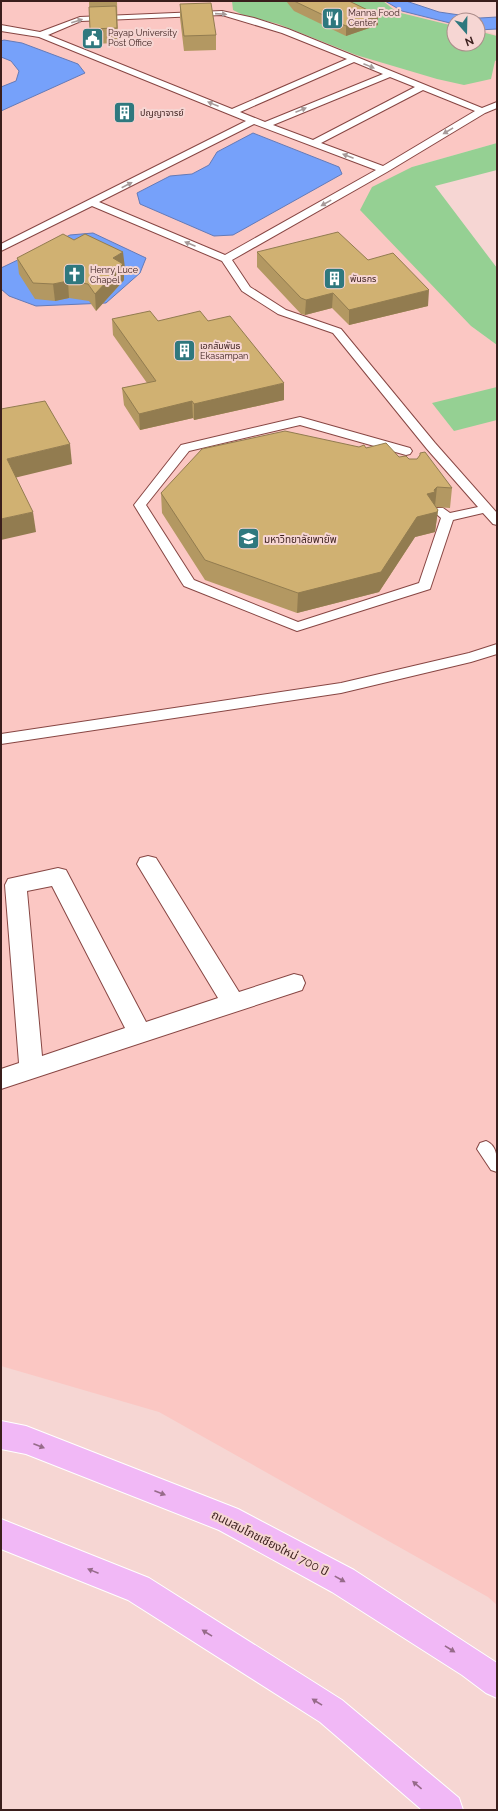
<svg xmlns="http://www.w3.org/2000/svg" width="498" height="1811" viewBox="0 0 498 1811" font-family="Raleway,'Noto Sans Thai',sans-serif">
  <style>
    .built { fill: #fbc7c3 }
    .green { fill: #95d093 }
    .water { fill: #76a1fa; stroke: #647ab7 }
    .lines { fill: none; stroke-linecap: round; stroke-linejoin: round }
    .lane-casing { stroke: #874643; stroke-width: 2 }
    .street-casing { stroke: #874643; stroke-width: 2 }
    .primary-casing { stroke: #fff; stroke-width: 2 }
    .lane { fill: #fff; fill-rule: evenodd }
    .street { fill: #fff; fill-rule: evenodd }
    .primary { fill: #f1b8f6; fill-rule: evenodd }
    .wall { fill: #b39862 }
    .shaded-wall { fill: #927c50 }
    .building { fill: #d0b172; stroke: #927c50 }
    .oneway { fill: #a69a99 }
    .oneway2 { fill: #966b89 }
    .labels { text-anchor: middle; stroke-width: 4; stroke-linejoin: round; paint-order: stroke }
    .far-poi-label { font-size: 9px; fill: #3a1e1c; stroke: #f6d6d3; text-anchor: start }
    .poi-label { font-size: 10px; fill: #3a1e1c; stroke: #f6d6d3; text-anchor: start }
    .near-street-label { font-size: 12px; fill: #3a1e1c; stroke: #f6d6d3 }
  </style>
  <rect width="100%" height="100%" fill="#f6d6d3"/>
  <!-- built -->
  <path class="built" d="M1 1H387L454 22V44H478V29L497 35V143L412 167 471 326 497 345V1605L488 1597 159 1412 1 1366Z"/>
  <!-- green -->
  <g class="green">
    <path d="M232 1H383L397 12 454 26V44H478V31L497 36V60L495 61 491 79 464 85 437 79 356 55 278 24 243 15 233 10Z"/>
    <path d="M497 143V170L435 186 497 268V345L471 326 360 210 372 187 412 167Z"/>
    <path d="M497 387V420L454 431 432 403Z"/>
  </g>
  <!-- water -->
  <g class="water">
    <path d="M385 1H406L439 12 480 18 497 17V29L478 30V20H454V24L402 11Z"/>
    <path d="M4 40 22 43 78 64 85 73 1 111V87L16 81 19 71 11 61 1 57V41Z"/>
    <path d="M253 133 339 167 342 174 233 235 214 236 140 204 137 193 170 176 192 174 209 165 217 152Z"/>
    <path d="M93 233 146 258 140 273 106 303 36 306 9 296 1 289V268L70 235Z"/>
  </g>
  <g class="lines">
    <defs>
      <g id="lane">
        <path d="M222 11 254 18 288 29 482 108 497 102V108L485 113 387 172 232 260 250 287 286 310 341 329 435 443 497 513V525L493 524 483 513 453 520 430 589 297 631 184 586 182 583 134 505 181 445 300 417 410 448 412 451 410 454 406 455 300 425 189 451 146 505 194 580 298 622 419 583 441 518 433 511 435 508H443L450 513 478 507 427 449 333 333 278 314 242 291 222 261 92 206 1 251V244L246 121 39 37 1 31V25L40 32 80 17ZM222 15 282 33 347 59 232 109 48 35 81 21ZM354 62 383 74 265 122 240 112ZM390 77 415 87 313 140 273 125ZM423 90 475 111 383 166 321 143ZM254 124 376 170 225 255 99 202Z"/>
        <path d="M497 644V654L471 662 341 693 1 744V734L341 683 469 653Z"/>
        <path d="M486 1141C498 1146 497 1159 497 1172L491 1170 477 1149 480 1143Z"/>
      </g>
      <path id="street" d="M148 856 156 858 239 992 294 974 302 976 305 983 302 990 1 1089V1069L19 1063 5 885 8 879 58 868 66 870 146 1022 218 998 137 864 140 858ZM52 886 125 1028 42 1056 27 891Z"/>
      <g id="primary">
        <path d="M1 1421 26 1426 238 1509 354 1570 497 1663V1698L486 1693 462 1675 332 1592 219 1530 26 1454 1 1449Z"/>
        <path d="M1 1519 149 1578 342 1700 459 1798 463 1810H422L320 1722 128 1600 1 1549Z"/>
      </g>
    </defs>
    <!-- lane casing -->
    <use href="#lane" class="lane-casing"/>
    <!-- street casing -->
    <use href="#street" class="street-casing"/>
    <!-- primary casing -->
    <use href="#primary" class="primary-casing"/>
    <!-- lane -->
    <use href="#lane" class="lane"/>
    <!-- street -->
    <use href="#street" class="street"/>
    <!-- primary -->
    <use href="#primary" class="primary"/>
  </g>
  <!-- wall -->
  <g class="wall">
    <path d="M89 1H117L118 43 91 44 90 29Z"/>
    <path d="M286 1H349L378 15V25L346 36 294 11Z"/>
    <path d="M180 4 216 35V50L184 51 180 18Z"/>
    <path d="M257 252 368 260 428 306 349 325 332 308 305 315 301 314 257 267Z"/>
    <path d="M17 258 125 268 124 269V280L96 311 89 301 69 298 55 301 35 299 19 274Z"/>
    <path d="M112 319 158 321H208L284 400 194 420 193 418 140 430 124 405 122 388 147 383 113 335Z"/>
    <path d="M359 447 366 448 399 457 409 459H417L420 456V453L452 488 450 508 435 507 438 510 435 532 415 537 379 592 297 613 205 580 162 513 161 493Z"/>
  </g>
  <!-- shaded-wall -->
  <g class="shaded-wall">
    <path d="M116 6 117 21 118 43 117 28Z"/>
    <path d="M378 15V25L346 36V26Z"/>
    <path d="M123 252 125 268 124 269V280L96 311 95 294 113 258Z"/>
    <path d="M68 281 69 298 55 301 53 284Z"/>
    <path d="M429 290 428 306 349 325V310Z"/>
    <path d="M333 293 332 308 305 315 306 300Z"/>
    <path d="M284 383V400L194 420V404Z"/>
    <path d="M192 401 193 418 140 430 139 414Z"/>
    <path d="M70 444 72 464 10 479 7 459Z"/>
    <path d="M437 487 435 506 427 494 434 490Z"/>
    <path d="M438 510 435 532 415 537 379 592 297 613 298 593 417 517Z"/>
    <path d="M33 512 36 532 1 540V519Z"/>
  </g>
  <!-- building -->
  <g class="building">
    <path d="M294 1H349L378 15 346 26Z"/>
    <path d="M211 3 216 35 184 36 180 4Z"/>
    <path d="M116 6 117 28 90 29 89 7Z"/>
    <path d="M338 232 368 260 393 253 429 290 349 310 333 293 306 300 301 298 257 252Z"/>
    <path d="M63 234 74 240 85 234 123 252 113 258 123 264 95 294 88 284 68 281 53 284 33 283 17 258Z"/>
    <path d="M150 311 158 321 200 311 208 321 230 316 284 383 194 404 192 401 139 414 122 388 156 381 112 319Z"/>
    <path d="M45 401 70 444 7 459 33 512 1 519V409Z"/>
    <path d="M285 431 359 447 364 445 366 448 386 443 399 457 406 456 409 459H417L420 455V453L425 452 452 488 437 487 434 490 435 492 427 494 438 510 437 512 417 517 381 572 298 593 205 560 161 493 202 449Z"/>
  </g>
  <!-- one-way arrows -->
  <defs><path id="oneway-solid" d="M-6-.8H1V-3.2L6.5 0L1 3.2V.8H-6Z"/></defs>
  <g class="oneway">
    <use href="#oneway-solid" transform="translate(221 14) rotate(4)"/>
    <use href="#oneway-solid" transform="translate(77 21) rotate(-17)"/>
    <use href="#oneway-solid" transform="translate(369 66) rotate(22)"/>
    <use href="#oneway-solid" transform="translate(213 104) rotate(-158)"/>
    <use href="#oneway-solid" transform="translate(301 110) rotate(-22)"/>
    <use href="#oneway-solid" transform="translate(448 131) rotate(149)"/>
    <use href="#oneway-solid" transform="translate(348 156) rotate(-159)"/>
    <use href="#oneway-solid" transform="translate(127 185) rotate(-27)"/>
    <use href="#oneway-solid" transform="translate(326 203) rotate(151)"/>
    <use href="#oneway-solid" transform="translate(190 244) rotate(-157)"/>
  </g>
  <g class="oneway2">
    <use href="#oneway-solid" transform="translate(39 1446) rotate(21)"/>
    <use href="#oneway-solid" transform="translate(160 1493) rotate(21)"/>
    <use href="#oneway-solid" transform="translate(93 1571) rotate(-158)"/>
    <use href="#oneway-solid" transform="translate(340 1579) rotate(29)"/>
    <use href="#oneway-solid" transform="translate(207 1633) rotate(-148)"/>
    <use href="#oneway-solid" transform="translate(450 1649) rotate(32)"/>
    <use href="#oneway-solid" transform="translate(317 1702) rotate(-148)"/>
    <use href="#oneway-solid" transform="translate(417 1785) rotate(-140)"/>
  </g>
  <!-- icons -->
  <defs>
    <symbol id="restaurant-square" viewBox="-11 -11 22 22"><rect x="-9" y="-9" width="18" height="18" rx="4" fill="#2f787e" stroke="#f6d6d3"/><path d="M-5-6h1v4h1v-4h1v4h1v-4h1v5L-1.5 .5V6h-2V.5L-5-1ZM5-6V6H3V1.5H1.5Q1.5-4 5-6Z" fill="#fff"/></symbol>
    <symbol id="civic-square" viewBox="-11 -11 22 22"><rect x="-9" y="-9" width="18" height="18" rx="4" fill="#2f787e" stroke="#f6d6d3"/><path d="M-.6-6.5H3V-4.5H.6V-3L4-1V1h2V6H-6V1h2V-1L-.6-3ZM-1.2 2.5V6h2.4V2.5Z" fill="#fff"/></symbol>
    <symbol id="building-square" viewBox="-11 -11 22 22"><rect x="-9" y="-9" width="18" height="18" rx="4" fill="#2f787e" stroke="#f6d6d3"/><path d="M-4-6H4V6H1V3H-1V6H-4ZM-2.5-4.3h1.7v1.8h-1.7ZM.8-4.3h1.7v1.8H.8ZM-2.5-1h1.7V.8h-1.7ZM.8-1h1.7V.8H.8Z" fill="#fff"/></symbol>
    <symbol id="church-square" viewBox="-11 -11 22 22"><rect x="-9" y="-9" width="18" height="18" rx="4" fill="#2f787e" stroke="#f6d6d3"/><path d="M-1.2-6h2.4v3.5h3.3v2.4h-3.3V6h-2.4V-.1h-3.3v-2.4h3.3Z" fill="#fff"/></symbol>
    <symbol id="university-square" viewBox="-11 -11 22 22"><rect x="-9" y="-9" width="18" height="18" rx="4" fill="#2f787e" stroke="#f6d6d3"/><path d="M0-5L7-2L0 1L-7-2ZM-4 1L0 2.5L4 1V4Q0 6-4 4Z" fill="#fff"/></symbol>
  </defs>
  <g fill-rule="evenodd">
    <use href="#restaurant-square" x="320" y="6" width="25" height="25"/>
    <use href="#civic-square" x="80" y="26" width="25" height="25"/>
    <use href="#building-square" x="112" y="100" width="25" height="25"/>
    <use href="#church-square" x="62" y="262" width="25" height="25"/>
    <use href="#building-square" x="322" y="266" width="25" height="25"/>
    <use href="#building-square" x="172" y="338" width="25" height="25"/>
    <use href="#university-square" x="236" y="526" width="25" height="25"/>
  </g>
  <g class="labels">
    <!-- far-poi labels -->
    <g class="far-poi-label">
      <text x="348" y="16">Manna Food<tspan x="348" dy="10">Center</tspan></text>
      <text x="108" y="36">Payap University<tspan x="108" dy="10">Post Office</tspan></text>
      <text x="140" y="116">ปญญาจารย์</text>
      <text x="90" y="273">Henry Luce<tspan x="90" dy="10">Chapel</tspan></text>
      <text x="350" y="282">พันธกร</text>
      <text x="200" y="349">เอกสัมพันธ<tspan x="200" dy="10">Ekasampan</tspan></text>
    </g>
    <!-- poi labels -->
    <g class="poi-label">
      <text x="264" y="543">มหาวิทยาลัยพายัพ</text>
    </g>
    <!-- near-street labels -->
    <g class="near-street-label">
      <text transform="translate(270 1543) rotate(27)" y="4">ถนนสมโภชเชียงใหม่ 700 ปี</text>
    </g>
  </g>
  <!-- border -->
  <rect width="498" height="1811" fill="none" stroke="#3a1e1c" stroke-width="4"/>
  <!-- north arrow -->
  <g transform="translate(466 32) rotate(160)"><circle r="19" fill="#f6d6d3" stroke="#ab8c8a"/>
  <path d="M0-3L7 15L0 10L-7 15Z" fill="#2f787e"/>
  <text y="-6" font-size="11" font-weight="bold" text-anchor="middle" fill="#3a1e1c">N</text>
  </g>
</svg>
